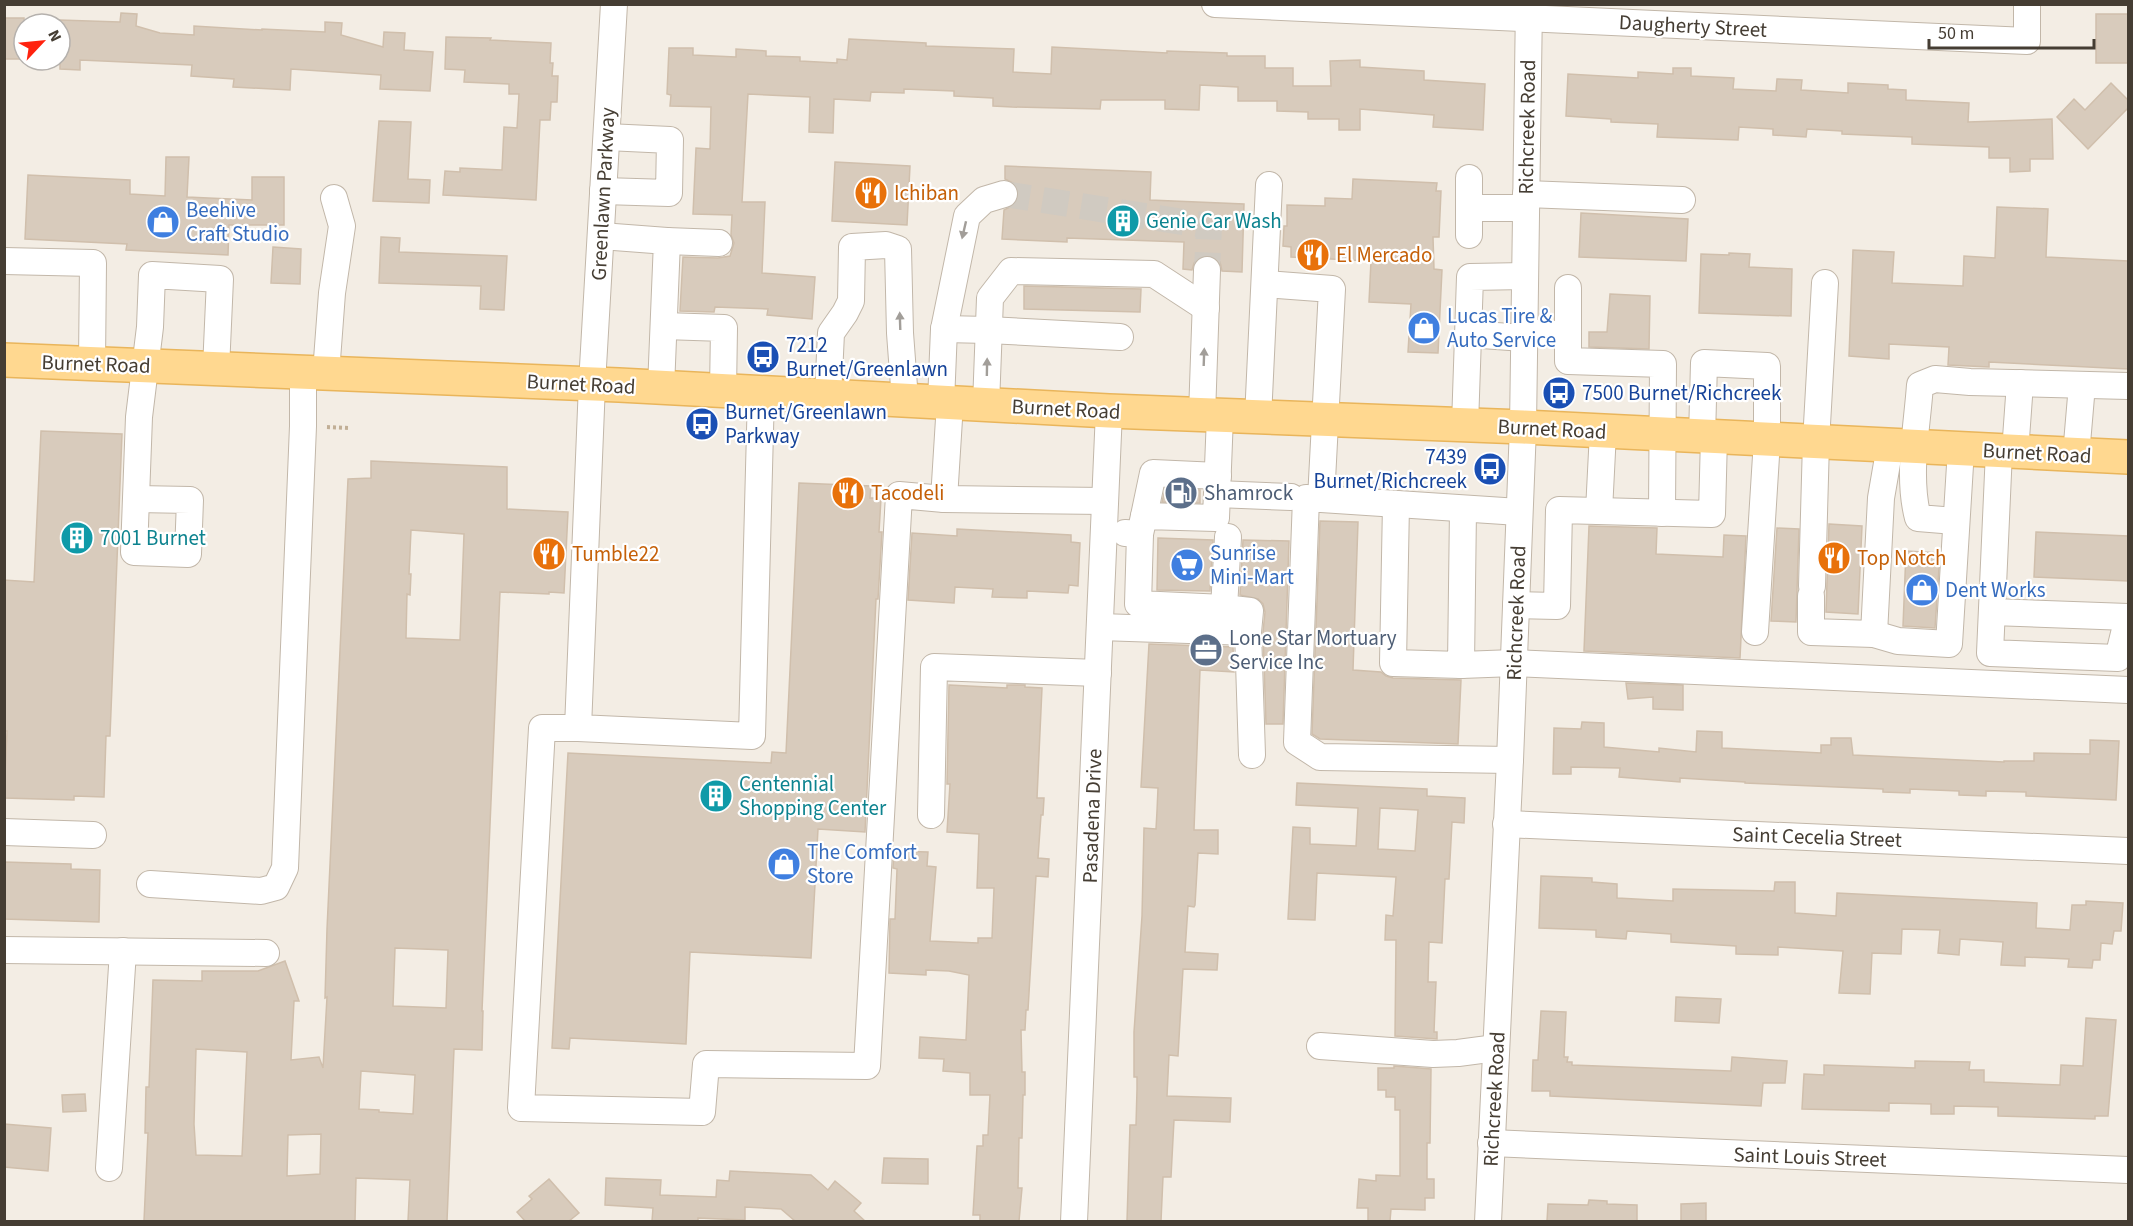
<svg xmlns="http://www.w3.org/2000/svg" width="2133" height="1226" viewBox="0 0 2133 1226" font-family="'Source Sans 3',sans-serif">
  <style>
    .building { fill: #d8cbbc; stroke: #d0bfac; stroke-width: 1.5; fill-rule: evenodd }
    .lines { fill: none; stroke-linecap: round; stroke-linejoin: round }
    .minor-tunnel { stroke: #d0cac1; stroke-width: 26; stroke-dasharray: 26 13; stroke-linecap: butt }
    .minor-casing { stroke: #c2b7a9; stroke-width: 28 }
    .major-casing { stroke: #e9b55b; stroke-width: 36 }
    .path { stroke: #c1af96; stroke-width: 4; stroke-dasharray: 3 3; stroke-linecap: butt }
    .minor { stroke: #fff; stroke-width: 26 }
    .major { stroke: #ffd890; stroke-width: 33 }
    .oneway { fill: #a29e99 }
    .labels { text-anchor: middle; stroke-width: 4.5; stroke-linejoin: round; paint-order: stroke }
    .street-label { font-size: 21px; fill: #453d33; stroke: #fff }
    .food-label { font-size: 21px; fill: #c56008; stroke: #fff; text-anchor: start }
    .shop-label { font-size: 21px; fill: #366cbe; stroke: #fff; text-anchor: start }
    .culture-label { font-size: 21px; fill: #0d838f; stroke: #fff; text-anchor: start }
    .transit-label { font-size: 21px; fill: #164399; stroke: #fff; text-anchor: start }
    .service-label { font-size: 21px; fill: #4e5e75; stroke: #fff; text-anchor: start }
  </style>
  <rect width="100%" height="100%" fill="#f3ede4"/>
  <!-- building -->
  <g class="building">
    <path d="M121 13 137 14 136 26 160 33 194 35V26L262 30V29L325 32V22L342 23 341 35 383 47 384 32 405 33 404 50 433 52 430 91 380 89 381 75 291 69 290 90 233 87 234 79 191 76 192 65 80 60V70L60 69V20L120 22Z"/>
    <rect x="2096" y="14" width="32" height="49"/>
    <rect x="4" y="18" width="20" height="41"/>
    <path d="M446 37 491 38 490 40 551 43 550 63H553L552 76H558L557 102H551L550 120H540L536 200 443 195 445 171 460 172V168L502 170 504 127 517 128 519 94H509V84L464 82 465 70 445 69Z"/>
    <path d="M849 39 926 43V46L1014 49 1013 72 1051 74 1052 47 1167 53V51L1227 53V56H1265V68H1293V86H1331L1330 61 1360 60V67L1424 71V80L1485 84 1483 130 1433 127 1434 115 1360 109V130H1339V119H1308V112L1277 111V101H1238V87L1200 85 1199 110 1165 109V100H1101L1100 109 1012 107 993 106V98L954 96V91L904 89V93L871 92 870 101 834 99 833 133 809 132 810 97 748 94 742 202H765L762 273 815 277 812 319 767 315 768 309 715 307 714 312 680 311 683 257 718 258 730 256 734 243 731 235 732 215 693 214 696 148 710 149 711 107 670 106 671 95 667 94 669 48H693V55L736 57V49L766 51V56L800 57V61L837 63V59L847 60Z"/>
    <path d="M1673 68H1691V76L1734 78 1733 89 1776 91 1777 79 1802 80 1801 90 1848 93V83L1888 85V89L1906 90V100L1969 103 1968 122 2052 119 2053 159H2030V171L2010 172V158H1989V147L1912 144V137L1842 134V131L1807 129 1806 137 1773 135V129L1739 127 1738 140 1657 137 1658 124 1611 122V119L1566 116 1568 74 1638 78V72L1673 74Z"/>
    <path d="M2111 83 2128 100V108L2088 149 2057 117 2074 99 2085 110Z"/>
    <path d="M379 121 411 122 408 179 430 180 429 203 373 201Z"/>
    <path d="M166 157H189L187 197 252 200V177H284V225H229L228 255 126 250 127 244 25 239 28 175 130 180V194L165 196Z"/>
    <path d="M835 162 910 166 907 225 832 221Z"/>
    <path d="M1005 166 1151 172 1150 200 1244 204 1242 272 1222 271 1220 262 1214 257 1208 255 1199 257 1194 263 1192 270 1183 269 1184 242 1067 238V242L1002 239 1004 210 1014 205 1019 197 1018 189 1015 184 1005 179Z"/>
    <path d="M1353 179 1437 183 1436 191H1441L1439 237H1433L1434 269 1442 270 1438 353 1408 352 1411 304 1369 302 1371 261 1291 257V247L1283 246 1284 226H1287V205L1325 206V198L1352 199Z"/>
    <path d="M1997 207 2048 209 2046 257 2128 261V369L1989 362V367L1948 365 1949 347 1889 344V359L1849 356 1853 250 1894 252 1892 283 1963 286 1964 256 1995 258Z"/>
    <path d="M1581 213 1688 219 1686 261 1579 257Z"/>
    <path d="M381 237 400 238 399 252 507 256 504 310 480 309 481 286 379 283Z"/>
    <path d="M273 247 301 249 300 284 271 283Z"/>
    <path d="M1729 253 1750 254 1749 267 1792 269 1791 316 1699 313 1701 254 1729 255Z"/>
    <path d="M1024 286 1141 289 1140 312 1024 309Z"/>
    <path d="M1610 294 1650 296 1649 349 1589 347V332H1607Z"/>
    <path d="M41 431 122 434 110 736H106L104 797 74 796V800L4 798 7 731H4V580L34 582Z"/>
    <path d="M371 461 507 467V509L568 512 564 593 549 592V594L500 592 482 1011H483L482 1050 454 1049 447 1221H408L410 1180 356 1178 355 1221H144L148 1133H145L146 1087H149L153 980 202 981V971H258L285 961 299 1001H294L291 1060 319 1057 323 1068 327 997 325 998 327 929 348 479 371 478ZM411 530 464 534 460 640 406 638 407 594 410 595 411 574H409ZM395 948 448 950 446 1008 393 1006ZM196 1049 247 1052 242 1156 196 1155 194 1124ZM361 1071 415 1075 413 1114 379 1112V1110L359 1109ZM321 1134 320 1174 287 1176 288 1135Z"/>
    <path d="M799 483 871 486 870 498H881L879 532H882L878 599H876L865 832 818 829 811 958 690 952 686 1044 570 1038 569 1049 552 1048 568 753 771 763 772 752 786 753Z"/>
    <path d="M1165 489 1200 490V503L1162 502Z"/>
    <path d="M1320 521 1358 522 1353 670 1381 672 1386 676 1393 678 1461 680 1458 744 1320 739 1312 734Z"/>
    <path d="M1829 524 1862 526 1858 614 1826 612Z"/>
    <path d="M1589 526 1657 528 1656 554 1723 557 1724 535 1746 536 1740 658 1584 651Z"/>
    <path d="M1777 528 1799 529 1796 622 1771 621Z"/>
    <path d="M957 529 1071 535V542L1080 543 1078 586 1069 585 1068 593 1027 591V598L992 597 993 589 955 587 954 603 908 600 912 533 957 536Z"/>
    <path d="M2036 532 2128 536V581L2034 577Z"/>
    <path d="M1158 538 1213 540 1210 591 1157 590Z"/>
    <path d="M1243 540 1289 541 1283 724H1266L1263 632 1265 612 1263 604 1258 599 1240 595Z"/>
    <path d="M1906 551 1940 553 1935 628 1903 626Z"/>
    <path d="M1149 644 1233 647 1234 672 1200 670 1194 830H1218V854L1198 853 1195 905 1194 907 1188 906 1185 952 1218 954 1217 970 1183 969 1178 1056 1169 1055 1167 1096 1231 1098 1230 1122 1174 1120 1171 1177H1163L1161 1221H1127L1130 1125H1136L1137 1089V1077H1134V1032L1142 916 1144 828 1156 829 1157 811 1158 788 1141 787Z"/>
    <path d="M1626 683 1683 685V710L1653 709V697L1628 699Z"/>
    <path d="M949 685 1007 688V685H1025V687L1042 688 1037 798H1044L1043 815H1041L1038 858 1049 859 1048 877 1036 876 1028 1010H1026L1025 1030H1021L1022 1072H1025V1095H1023L1022 1138H1019L1018 1188H1022L1019 1221H980V1215H973L977 1146H983V1135H988L990 1095H970V1073L943 1071 944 1059 919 1058 920 1037 966 1040 969 975 949 971 926 970V975L889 973 890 919H895L897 869 893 868 894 851 928 852 927 866 936 867 930 941 978 943V938H992L994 888H977L979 834 947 832 950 784H947Z"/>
    <path d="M1582 722 1604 723V747L1659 752V748L1696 752 1697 731 1722 732V748L1821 753V745H1831V738H1851L1853 755 2004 762V761H2034V753L2090 754V740L2119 741 2116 800 2026 796V792L1986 791V796L1959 795V791L1910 789V793L1883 792V789L1745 783V782L1680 778V782L1619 777 1620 768 1571 767V774H1553L1554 728 1581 729Z"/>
    <path d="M1297 783 1427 789V796L1465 798 1464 823 1452 822 1449 879H1445L1442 943 1429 942 1428 982H1436L1434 1032H1437V1039L1395 1036 1396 940H1385L1386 915 1393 916 1396 877 1317 873 1315 920 1288 919 1293 827 1310 828V844L1356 846 1358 808 1296 805ZM1380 808 1418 810 1415 851 1378 849Z"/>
    <path d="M4 862 71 864V869L100 870 99 922 4 919Z"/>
    <path d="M1541 876 1592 878V882L1617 884V898L1673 901V889L1774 891 1775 882H1795V913L1836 916 1837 893 2037 903 2036 928 2070 930 2072 905H2086V901L2123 903 2121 931H2114L2112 944 2101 943 2100 960H2093L2092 968 2068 967 2069 959 2025 957V966L2001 965 2003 942 1960 939 1959 955 1938 953 1940 930 1902 929 1901 954 1872 953 1870 994 1839 993 1843 951 1778 947V955L1736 954V946L1671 942V934L1627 931 1626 939 1596 937V930L1539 928Z"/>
    <path d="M1676 997 1721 999 1719 1023 1675 1021Z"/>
    <path d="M1541 1011 1566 1012 1564 1057H1568L1567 1062H1572V1065L1731 1071 1732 1057 1787 1061 1785 1083H1763L1761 1106 1550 1096V1091H1532L1533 1060H1538Z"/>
    <path d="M2086 1018 2116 1020 2108 1116H2095V1119L1998 1116V1107L1954 1106V1114H1931V1104L1889 1103V1111L1802 1109 1804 1074 1824 1075V1065L1915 1068V1061L1970 1062 1969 1070H1984V1082L2060 1085 2061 1065 2083 1066Z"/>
    <path d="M1394 1066 1431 1069 1430 1143H1427V1179H1434V1198H1425V1210L1391 1209 1390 1221H1368V1208H1357L1359 1179 1376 1181V1175L1400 1176V1110H1395V1097H1386V1090H1378V1068H1394Z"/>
    <path d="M85 1094 86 1111 63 1112 62 1095Z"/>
    <path d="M4 1124 51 1128 48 1171 4 1167Z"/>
    <path d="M884 1158 928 1159V1184L882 1183Z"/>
    <path d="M730 1171 811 1175 828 1190 835 1181 861 1203 854 1211 865 1221H795L781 1209 745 1207V1220L698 1218V1221H652L653 1208 605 1205 606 1178 661 1180 660 1195 716 1197 717 1180 729 1181Z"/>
    <path d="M549 1179 579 1213 569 1221H525L517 1212 532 1199 529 1196Z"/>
    <path d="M1589 1200 1607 1201V1204L1637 1205V1221H1547L1548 1204 1588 1205Z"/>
    <path d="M1706 1203V1221H1681V1204Z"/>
  </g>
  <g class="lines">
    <!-- minor-tunnel -->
    <path class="minor-tunnel" d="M1004 194 1209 226 1207 270"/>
    <defs>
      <g id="minor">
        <path d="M614 4 592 384 578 728 752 736 761 393"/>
        <path d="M1215 4 2027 41V4"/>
        <path d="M1469 178V235"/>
        <path d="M603 191 669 193 670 140 607 137"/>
        <path d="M1526 194 1682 200"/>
        <path d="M1469 208H1526"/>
        <path d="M601 236 667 241 661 388"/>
        <path d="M667 241 719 243"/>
        <path d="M4 261 93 263 92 363"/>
        <path d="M1265 284 1332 289 1321 499"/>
        <path d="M664 326 724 328 723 391"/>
        <path d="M944 329 988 330 1120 337"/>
        <path d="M1524 332 1568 335V288"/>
        <path d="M1468 334 1524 338"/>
        <path d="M1568 335V361L1663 364 1662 513"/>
        <path d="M326 373 332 293 342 226 334 198"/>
        <path d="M828 396 831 333 845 313 851 301 852 247 886 245 898 249 900 333 905 400"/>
        <path d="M941 402 944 329 967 216 984 200 1004 194"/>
        <path d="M986 405 990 298 1011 271 1154 274 1206 308"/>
        <path d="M1202 415 1207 270"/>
        <path d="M1258 418 1269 185"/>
        <path d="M1465 425 1470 277 1525 276"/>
        <path d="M1702 437 1704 363 1767 366V440L1755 632"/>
        <path d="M1999 451 1990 653 2118 658 2128 617"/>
        <path d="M2015 452 2020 383"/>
        <path d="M2076 455 2082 385"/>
        <path d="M1217 494 1291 497"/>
        <path d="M137 499 190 500 188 554 134 552 139 417 150 327 152 275 220 279 216 369"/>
        <path d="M944 499 950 403"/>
        <path d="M1396 504 1393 663 1461 665 1463 509"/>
        <path d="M1599 511 1603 432"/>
        <path d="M1144 516 1153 473 1218 476"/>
        <path d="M1955 521 1918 518C1907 476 1917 428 1920 385L1935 379 1970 382 2128 386"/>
        <path d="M1125 533 1140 534 1138 604 1224 608"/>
        <path d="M1140 534 1144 516 1216 518 1220 416"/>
        <path d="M1812 586 1816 442 1825 283"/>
        <path d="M1811 596V632L1874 634 1881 498 1890 446"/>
        <path d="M1516 605 1557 606 1559 510 1712 514 1714 437"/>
        <path d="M1992 612 2128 617"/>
        <path d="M1100 627 1248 632 1250 611 1224 608 1228 537"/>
        <path d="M1248 632 1252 755"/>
        <path d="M1874 634 1898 641 1949 644 1961 449"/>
        <path d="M1461 665 1514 663 2128 690"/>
        <path d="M578 728H542L521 1108 702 1112 706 1064 867 1066 899 495 944 499 1105 501"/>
        <path d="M1510 760 1320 757 1297 742 1306 498 1519 512"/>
        <path d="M931 815 934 667 1098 673"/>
        <path d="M1506 824 2128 851"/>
        <path d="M4 832 93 835"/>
        <path d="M150 884 261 891 276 887 285 868 303 426V372"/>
        <path d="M4 950 266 953"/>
        <path d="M1320 1046 1433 1054 1458 1053 1496 1048"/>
        <path d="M1491 1143 2128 1170"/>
        <path d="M109 1168 123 951"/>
        <path d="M1074 1222 1109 411"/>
        <path d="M1488 1222 1510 760 1523 427 1529 4"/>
      </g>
      <path id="major" d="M4 360 619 385 1109 411 1523 427 2128 457"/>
    </defs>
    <!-- minor casing -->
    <use href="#minor" class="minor-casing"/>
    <!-- major casing -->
    <use href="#major" class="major-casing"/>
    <!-- path -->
    <path class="path" d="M327 427 349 428"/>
    <!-- minor -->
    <use href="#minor" class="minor"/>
    <!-- major -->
    <use href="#major" class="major"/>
  </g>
  <!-- one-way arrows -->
  <defs><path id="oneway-solid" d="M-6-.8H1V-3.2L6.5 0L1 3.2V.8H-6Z" transform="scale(1.5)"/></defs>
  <g class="oneway">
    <use href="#oneway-solid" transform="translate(964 230) rotate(103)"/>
    <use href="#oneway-solid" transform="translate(900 321) rotate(-92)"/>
    <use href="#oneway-solid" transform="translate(1204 357) rotate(-88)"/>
    <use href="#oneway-solid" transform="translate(987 367) rotate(-89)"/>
  </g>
  <!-- icons -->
  <defs>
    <symbol id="restaurant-disc" viewBox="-11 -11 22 22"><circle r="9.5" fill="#e8710a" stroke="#fff"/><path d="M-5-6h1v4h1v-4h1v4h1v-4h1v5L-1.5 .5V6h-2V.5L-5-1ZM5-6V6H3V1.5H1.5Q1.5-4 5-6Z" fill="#fff"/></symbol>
    <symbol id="building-disc" viewBox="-11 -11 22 22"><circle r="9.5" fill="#0f9aa8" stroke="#fff"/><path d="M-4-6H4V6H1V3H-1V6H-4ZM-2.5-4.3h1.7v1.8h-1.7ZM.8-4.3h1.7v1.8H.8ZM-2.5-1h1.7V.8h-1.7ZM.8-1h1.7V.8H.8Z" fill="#fff"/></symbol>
    <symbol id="shop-disc" viewBox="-11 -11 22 22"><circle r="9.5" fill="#3f7fe0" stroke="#fff"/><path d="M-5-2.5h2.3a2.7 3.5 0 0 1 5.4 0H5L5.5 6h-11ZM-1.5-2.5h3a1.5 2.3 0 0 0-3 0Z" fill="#fff"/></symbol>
    <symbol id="bus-disc" viewBox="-11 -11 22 22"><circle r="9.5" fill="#1a4fb4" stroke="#fff"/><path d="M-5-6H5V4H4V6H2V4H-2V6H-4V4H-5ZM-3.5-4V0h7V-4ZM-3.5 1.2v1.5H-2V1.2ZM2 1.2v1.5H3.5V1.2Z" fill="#fff"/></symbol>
    <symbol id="fuel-disc" viewBox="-11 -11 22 22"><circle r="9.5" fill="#5c6f8a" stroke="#fff"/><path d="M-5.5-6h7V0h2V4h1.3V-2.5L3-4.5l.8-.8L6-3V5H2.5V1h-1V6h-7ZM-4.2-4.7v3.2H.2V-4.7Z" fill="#fff"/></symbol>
    <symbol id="supermarket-disc" viewBox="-11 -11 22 22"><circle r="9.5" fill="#3f7fe0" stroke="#fff"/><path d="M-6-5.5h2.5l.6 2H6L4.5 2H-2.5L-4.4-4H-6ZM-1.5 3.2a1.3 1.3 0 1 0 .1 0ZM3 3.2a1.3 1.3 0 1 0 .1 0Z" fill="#fff"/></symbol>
    <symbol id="office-disc" viewBox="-11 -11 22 22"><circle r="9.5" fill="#5c6f8a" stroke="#fff"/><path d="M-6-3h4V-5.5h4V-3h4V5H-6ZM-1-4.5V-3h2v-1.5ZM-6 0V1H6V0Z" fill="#fff"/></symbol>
  </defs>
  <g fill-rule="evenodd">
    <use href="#restaurant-disc" x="852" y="174" width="38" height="38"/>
    <use href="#building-disc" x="1104" y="202" width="38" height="38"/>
    <use href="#shop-disc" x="144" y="203" width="38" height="38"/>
    <use href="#restaurant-disc" x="1294" y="236" width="38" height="38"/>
    <use href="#shop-disc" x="1405" y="309" width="38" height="38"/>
    <use href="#bus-disc" x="744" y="338" width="38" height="38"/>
    <use href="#bus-disc" x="1540" y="374" width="38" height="38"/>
    <use href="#bus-disc" x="683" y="405" width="38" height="38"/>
    <use href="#bus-disc" x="1471" y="450" width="38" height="38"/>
    <use href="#restaurant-disc" x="829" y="474" width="38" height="38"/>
    <use href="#fuel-disc" x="1162" y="474" width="38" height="38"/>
    <use href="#building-disc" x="58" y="519" width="38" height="38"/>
    <use href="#restaurant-disc" x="530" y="535" width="38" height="38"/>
    <use href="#restaurant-disc" x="1815" y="539" width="38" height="38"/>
    <use href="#supermarket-disc" x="1168" y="546" width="38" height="38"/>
    <use href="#shop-disc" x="1903" y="571" width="38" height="38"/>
    <use href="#office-disc" x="1187" y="631" width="38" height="38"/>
    <use href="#building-disc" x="697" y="777" width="38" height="38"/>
    <use href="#shop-disc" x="765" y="845" width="38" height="38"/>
  </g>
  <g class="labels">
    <!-- street labels -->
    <g class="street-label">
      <text transform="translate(1693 26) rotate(3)" y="7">Daugherty Street</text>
      <text transform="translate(1527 127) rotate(-89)" y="7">Richcreek Road</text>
      <text transform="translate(603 194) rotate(-87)" y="7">Greenlawn Parkway</text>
      <text transform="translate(96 364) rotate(2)" y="7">Burnet Road</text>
      <text transform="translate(581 384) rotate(3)" y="7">Burnet Road</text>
      <text transform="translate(1066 409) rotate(3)" y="7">Burnet Road</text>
      <text transform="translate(1552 429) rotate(3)" y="7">Burnet Road</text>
      <text transform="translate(2037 453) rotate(3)" y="7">Burnet Road</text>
      <text transform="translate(1516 613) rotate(-88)" y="7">Richcreek Road</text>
      <text transform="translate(1092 816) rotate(-88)" y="7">Pasadena Drive</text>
      <text transform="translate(1817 837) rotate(2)" y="7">Saint Cecelia Street</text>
      <text transform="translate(1494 1099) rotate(-87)" y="7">Richcreek Road</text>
      <text transform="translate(1810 1157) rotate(2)" y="7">Saint Louis Street</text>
    </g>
    <!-- food labels -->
    <g class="food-label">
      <text x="894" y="200">Ichiban</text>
      <text x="1336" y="262">El Mercado</text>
      <text x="871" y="500">Tacodeli</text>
      <text x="572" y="561">Tumble22</text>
      <text x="1857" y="565">Top Notch</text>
    </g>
    <!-- shop labels -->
    <g class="shop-label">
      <text x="186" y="217">Beehive<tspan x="186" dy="24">Craft Studio</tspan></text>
      <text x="1447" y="323">Lucas Tire &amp;<tspan x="1447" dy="24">Auto Service</tspan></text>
      <text x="1210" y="560">Sunrise<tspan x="1210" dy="24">Mini-Mart</tspan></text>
      <text x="1945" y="597">Dent Works</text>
      <text x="807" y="859">The Comfort<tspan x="807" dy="24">Store</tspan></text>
    </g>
    <!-- culture labels -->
    <g class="culture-label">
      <text x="1146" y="228">Genie Car Wash</text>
      <text x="100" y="545">7001 Burnet</text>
      <text x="739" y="791">Centennial<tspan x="739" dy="24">Shopping Center</tspan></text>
    </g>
    <!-- transit labels -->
    <g class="transit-label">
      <text x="786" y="352">7212<tspan x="786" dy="24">Burnet/Greenlawn</tspan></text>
      <text x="1582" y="400">7500 Burnet/Richcreek</text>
      <text x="725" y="419">Burnet/Greenlawn<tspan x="725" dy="24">Parkway</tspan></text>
      <text x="1467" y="464" text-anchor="end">7439<tspan x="1467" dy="24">Burnet/Richcreek</tspan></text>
    </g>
    <!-- service labels -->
    <g class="service-label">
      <text x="1204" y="500">Shamrock</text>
      <text x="1229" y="645">Lone Star Mortuary<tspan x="1229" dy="24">Service Inc</tspan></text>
    </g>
  </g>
  <!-- border -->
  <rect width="2133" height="1226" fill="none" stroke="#453d33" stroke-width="12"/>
  <!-- north arrow -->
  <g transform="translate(42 42) rotate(64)"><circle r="28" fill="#ffffff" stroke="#b5b1ad" stroke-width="1.5"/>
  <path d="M0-4.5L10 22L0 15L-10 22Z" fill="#ff220e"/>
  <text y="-9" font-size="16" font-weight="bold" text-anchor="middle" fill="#453d33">N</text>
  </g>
  <!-- scale -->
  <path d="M1929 39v9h165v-9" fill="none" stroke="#453d33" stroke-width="3"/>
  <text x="1938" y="39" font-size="18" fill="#453d33" stroke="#ffffff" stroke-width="4.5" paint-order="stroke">50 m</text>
</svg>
